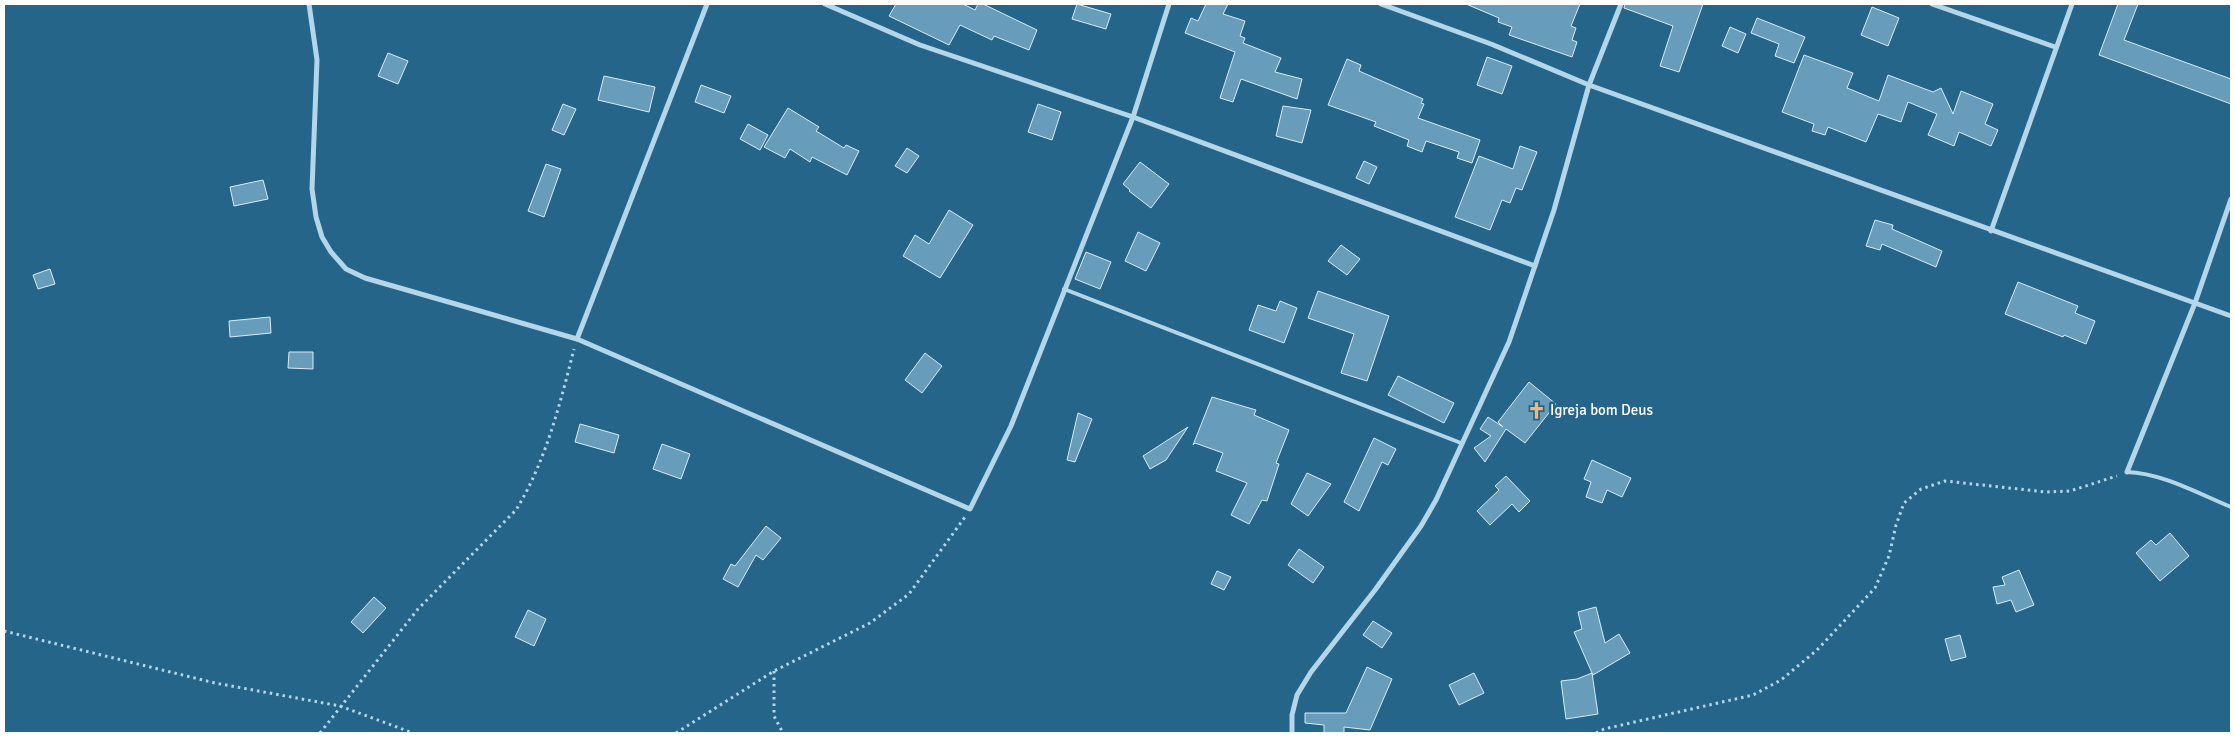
<svg xmlns="http://www.w3.org/2000/svg" width="2235" height="737" viewBox="0 0 2235 737" font-family="Signika,sans-serif">
  <style>
    .building { fill: #679dbb; stroke: #d8ecf7 }
    .lines { fill: none; stroke-linecap: round; stroke-linejoin: round }
    .path { stroke: #b4d6e9; stroke-width: 3; stroke-dasharray: 2.5 4; stroke-linecap: butt }
    .service { stroke: #b4d6e9; stroke-width: 4 }
    .minor { stroke: #b4d6e9; stroke-width: 5 }
    .labels { text-anchor: middle; stroke-width: 5; stroke-linejoin: round; paint-order: stroke }
    .poi-label { font-size: 15px; fill: #fff; stroke: #26658a; text-anchor: start }
  </style>
  <rect width="100%" height="100%" fill="#26658a"/>
  <!-- building -->
  <g class="building">
    <path d="M896 4H963L975 10 978 4H983L1037 30 1029 50 994 36 992 40 960 25 949 45 889 16Z"/>
    <path d="M1077 4 1111 14 1106 29 1072 19Z"/>
    <path d="M1206 4H1228L1223 14 1245 21 1240 36 1245 38 1243 43 1281 58 1275 72 1302 79 1297 99 1241 79 1233 102 1220 98 1235 52 1185 33 1191 18 1198 21Z"/>
    <path d="M1466 4H1580L1571 26 1576 28 1572 40 1577 42 1572 57 1509 35 1512 27 1498 22 1499 18Z"/>
    <path d="M1625 4H1703L1679 72 1660 66 1673 26 1624 8Z"/>
    <path d="M2118 4H2138L2124 40 2231 79V104L2099 55Z"/>
    <path d="M1872 7 1899 18 1888 46 1861 35Z"/>
    <path d="M1757 18 1805 37 1794 63 1775 56 1779 44 1751 33Z"/>
    <path d="M1730 27 1746 34 1738 53 1722 46Z"/>
    <path d="M388 53 408 61 398 84 378 76Z"/>
    <path d="M1804 55 1853 73 1847 88 1879 101 1888 75 1933 92 1941 88 1953 114 1961 91 1993 104 1985 124 1998 130 1991 146 1959 132 1954 146 1928 135 1937 114 1908 102 1901 122 1878 114 1866 142 1828 127 1825 135 1812 131 1814 124 1782 112Z"/>
    <path d="M1487 57 1512 66 1502 94 1477 85Z"/>
    <path d="M1347 59 1361 65 1359 71 1423 99 1421 103 1424 104 1418 118 1480 140 1472 163 1457 158 1459 152 1426 141 1422 152 1407 146 1409 140 1374 126 1376 122 1328 105Z"/>
    <path d="M604 76 655 87 649 112 598 100Z"/>
    <path d="M701 85 731 96 724 113 695 102Z"/>
    <path d="M563 104 576 109 564 135 552 130Z"/>
    <path d="M1038 104 1061 112 1052 140 1028 132Z"/>
    <path d="M1283 106 1311 110 1302 143 1276 136Z"/>
    <path d="M788 108 819 127 816 131 844 148 846 145 859 151 847 175 812 157 810 162 790 149 785 158 764 147Z"/>
    <path d="M748 124 768 135 760 150 740 139Z"/>
    <path d="M1520 146 1537 152 1522 190 1516 188 1510 203 1502 200 1490 230 1455 217 1479 156 1513 169Z"/>
    <path d="M907 148 919 156 907 173 895 166Z"/>
    <path d="M1364 161 1377 167 1369 184 1356 178Z"/>
    <path d="M1140 162 1169 184 1151 208 1129 191 1130 190 1123 184Z"/>
    <path d="M546 164 561 169 544 217 528 211Z"/>
    <path d="M263 180 268 199 234 206 230 187Z"/>
    <path d="M949 210 973 225 940 278 903 256 915 235 929 244Z"/>
    <path d="M1875 220 1893 225 1892 229 1942 251 1936 267 1882 244 1880 250 1866 246Z"/>
    <path d="M1138 232 1160 243 1146 271 1125 261Z"/>
    <path d="M1341 245 1360 259 1347 275 1328 261Z"/>
    <path d="M1086 252 1111 262 1100 289 1075 279Z"/>
    <path d="M50 269 55 284 38 289 33 275Z"/>
    <path d="M2018 282 2078 306 2075 313 2095 321 2086 344 2064 335 2063 337 2005 314Z"/>
    <path d="M1318 291 1389 316 1367 381 1341 373 1354 334 1308 318Z"/>
    <path d="M1280 301 1297 308 1284 343 1249 330 1258 305 1276 311Z"/>
    <path d="M270 317 271 333 230 337 229 321Z"/>
    <path d="M289 352H313V369L288 368Z"/>
    <path d="M925 353 942 366 922 393 905 380Z"/>
    <path d="M1398 376 1454 403 1444 423 1388 395Z"/>
    <path d="M1529 382 1556 404 1525 443 1506 429 1485 462 1474 448 1491 436 1480 429 1488 417 1503 427 1498 422Z"/>
    <path d="M1212 397 1256 410 1254 415 1289 430 1276 463 1279 464 1267 501 1262 500 1249 524 1231 515 1247 483 1216 471 1223 453 1195 443 1193 445Z"/>
    <path d="M1078 413 1092 419 1075 462 1067 460Z"/>
    <path d="M580 424 619 435 614 453 575 442Z"/>
    <path d="M1188 427 1166 460 1150 469 1143 456Z"/>
    <path d="M1374 438 1396 449 1388 465 1382 462 1359 511 1344 502Z"/>
    <path d="M662 444 690 454 681 479 653 469Z"/>
    <path d="M1592 460 1631 478 1622 497 1607 490 1602 503 1586 497 1591 482 1584 479Z"/>
    <path d="M1307 473 1331 484 1308 516 1291 504Z"/>
    <path d="M1506 476 1530 501 1519 512 1512 504 1490 525 1477 511 1499 490 1495 486Z"/>
    <path d="M766 526 781 538 763 560 756 555 738 587 723 579 731 564 735 566Z"/>
    <path d="M2170 533 2189 556 2160 581 2136 553 2151 540 2156 545Z"/>
    <path d="M1299 549 1324 567 1313 583 1288 565Z"/>
    <path d="M2019 570 2034 605 2016 612 2011 600 1997 604 1993 587 2005 585 2002 577Z"/>
    <path d="M1217 571 1231 577 1224 590 1211 584Z"/>
    <path d="M374 597 386 608 363 633 351 622Z"/>
    <path d="M1596 607 1605 643 1619 634 1630 653 1593 675 1592 673 1598 714 1566 719 1561 681 1577 679 1592 673 1574 632 1582 629 1578 612Z"/>
    <path d="M528 610 546 619 534 646 515 637Z"/>
    <path d="M1373 621 1392 633 1382 648 1363 635Z"/>
    <path d="M1960 635 1966 657 1951 661 1945 639Z"/>
    <path d="M1367 667 1392 679 1370 730 1344 727V733H1324V725L1305 723V713H1346Z"/>
    <path d="M1474 673 1484 693 1459 705 1449 685Z"/>
  </g>
  <g class="lines">
    <!-- path -->
    <g class="path">
      <path d="M4 631 215 683 340 706 413 733"/>
      <path d="M774 671V716L783 733"/>
      <path d="M320 733 418 609 516 510C546 461 560 404 574 349"/>
      <path d="M676 733 774 671 870 623 909 594 965 517"/>
      <path d="M1596 733 1604 729 1753 695 1781 680 1817 650 1875 588 1889 556 1896 525 1904 503 1921 489 1945 481 2046 492 2070 491 2117 476"/>
    </g>
    <!-- service -->
    <g class="service">
      <path d="M1064 289 1461 443"/>
      <path d="M2127 472C2162 473 2199 494 2231 507"/>
    </g>
    <!-- minor -->
    <g class="minor">
      <path d="M309 4 317 60 312 189 316 217 322 237 331 252 346 269 365 278 577 339 970 509 1011 426 1133 117 1169 4"/>
      <path d="M825 4 920 45 1133 117 1535 266"/>
      <path d="M1381 4 1491 44 1589 85 2231 316"/>
      <path d="M1932 4 2055 47"/>
      <path d="M1991 231 2072 4"/>
      <path d="M577 339 707 4"/>
      <path d="M2127 472 2195 303 2231 199"/>
      <path d="M1292 733V715L1297 695 1311 672 1375 590 1421 526 1436 500 1509 342 1554 210 1589 85 1621 4"/>
    </g>
  </g>
  <!-- icons -->
  <defs>
    <symbol id="church-bare" viewBox="-9 -9 18 18"><path d="M-1.2-6h2.4v3.5h3.3v2.4h-3.3V6h-2.4V-.1h-3.3v-2.4h3.3Z" fill="#f2b879" stroke="#26658a" stroke-width="2.5" paint-order="stroke"/></symbol>
  </defs>
  <g fill-rule="evenodd">
    <use href="#church-bare" x="1524" y="398" width="25" height="25"/>
  </g>
  <g class="labels">
    <!-- poi labels -->
    <g class="poi-label">
      <text x="1550" y="415">Igreja bom Deus</text>
    </g>
  </g>
  <!-- border -->
  <rect width="2235" height="737" fill="none" stroke="#ffffff" stroke-width="10"/>
</svg>
